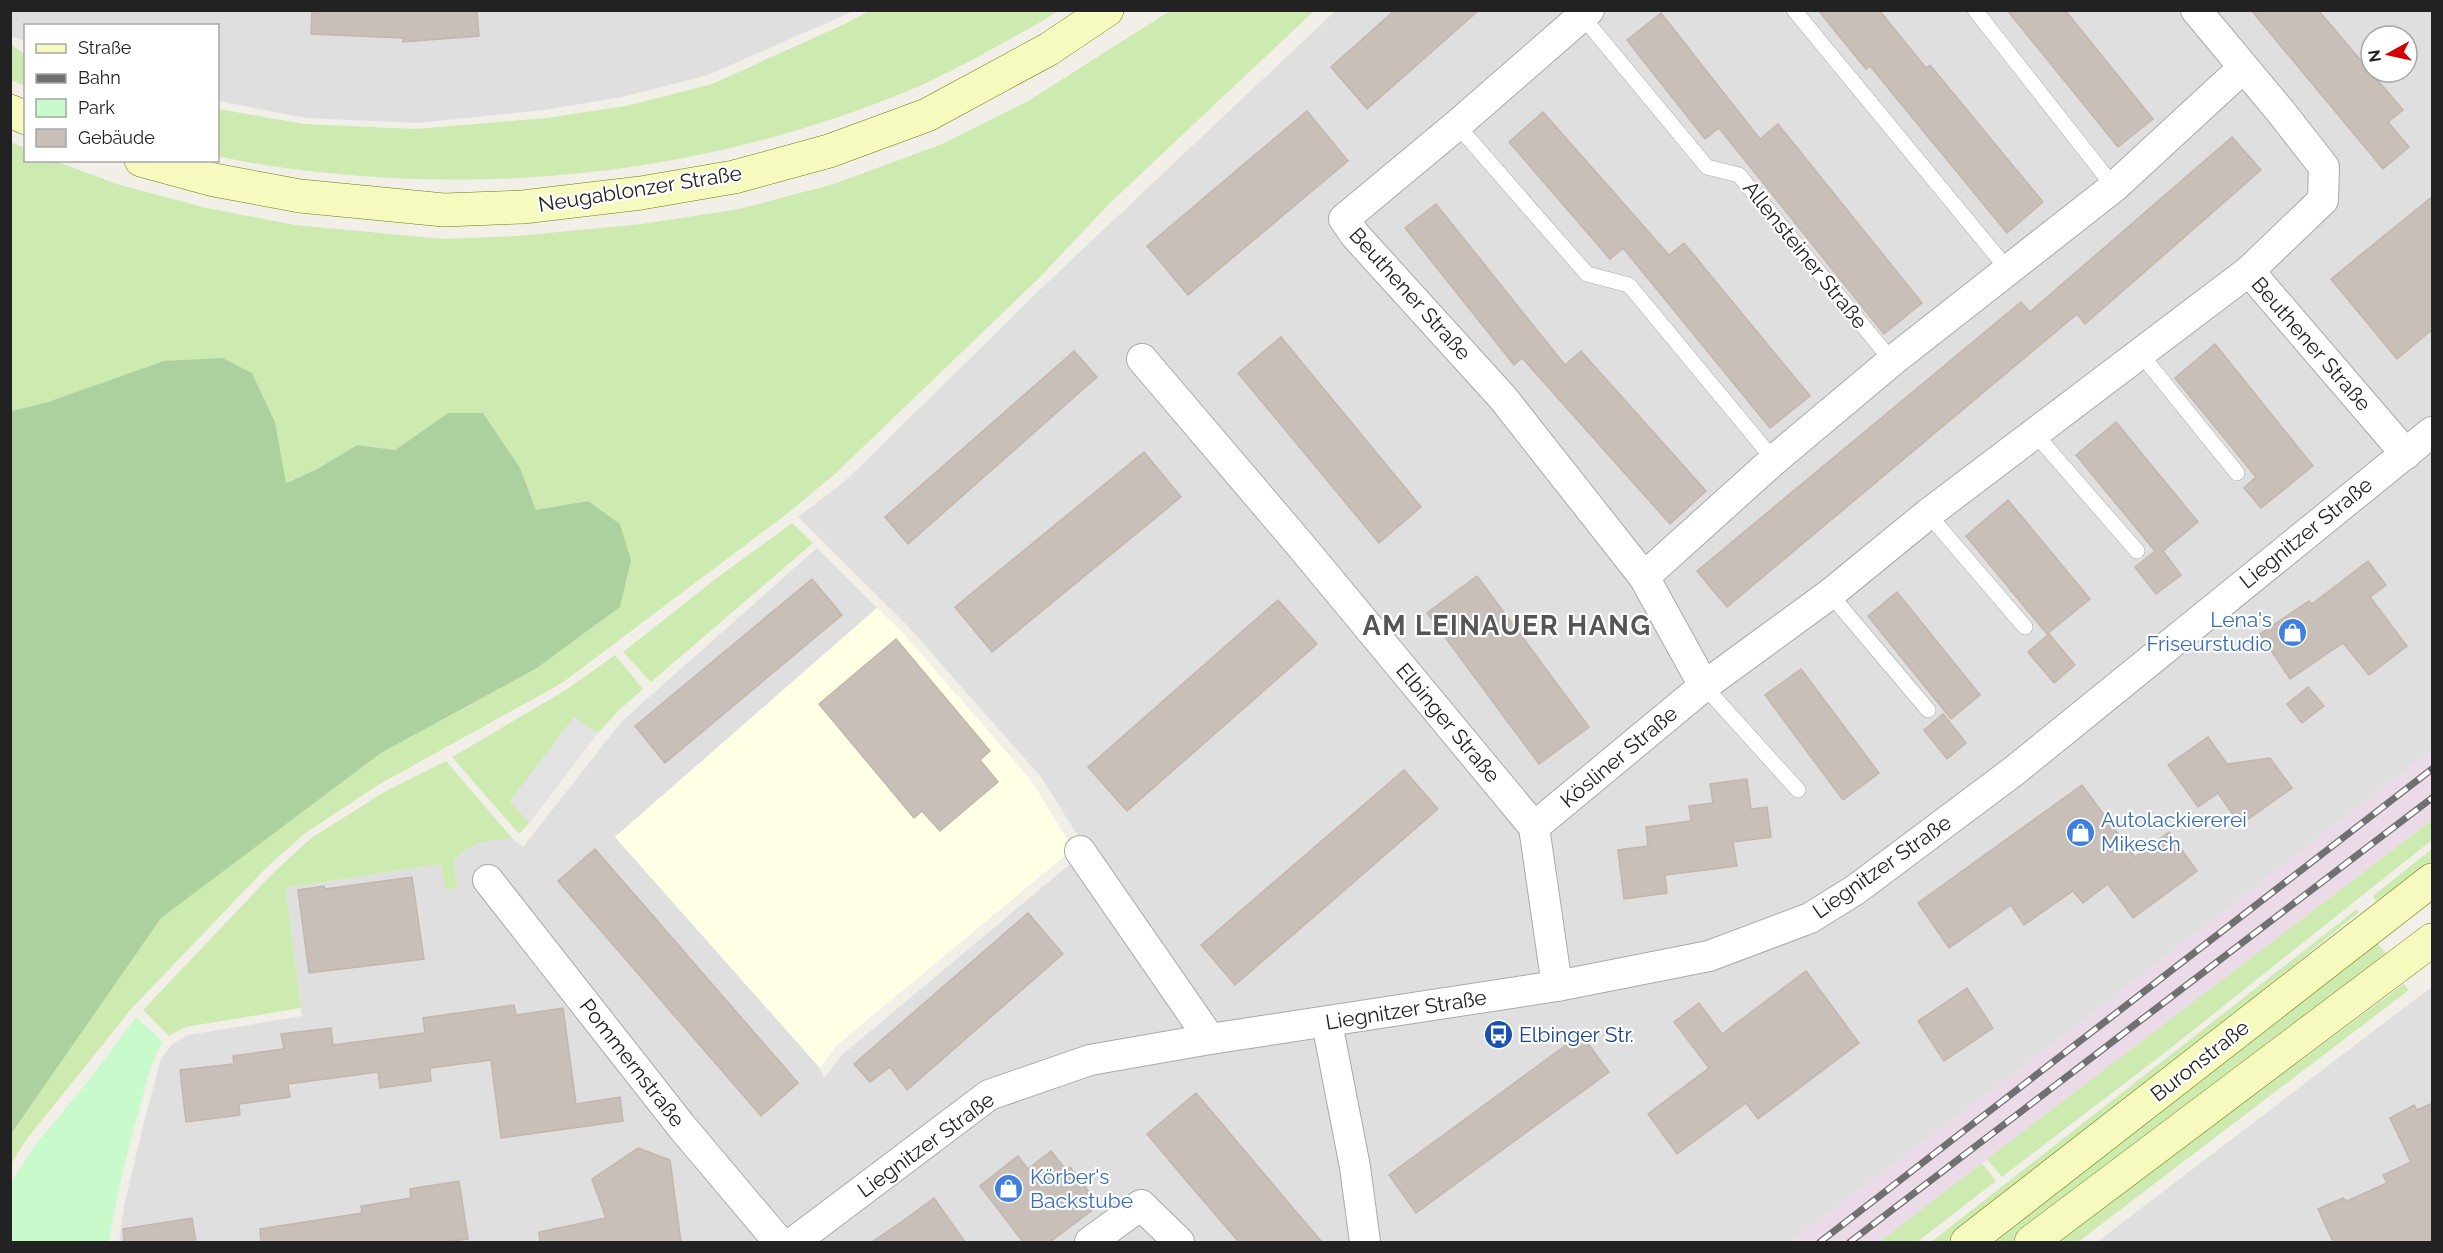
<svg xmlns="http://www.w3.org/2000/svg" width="2443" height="1253" viewBox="0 0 2443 1253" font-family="Raleway,sans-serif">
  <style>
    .residential { fill: #e0dfdf; fill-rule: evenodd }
    .industrial { fill: #ebdbe8 }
    .education { fill: #ffffe5 }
    .grass { fill: #cdebb0 }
    .forest { fill: #add19e }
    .park { fill: #c8facc }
    .parking { fill: #e2e2e2 }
    .building { fill: #c7bfb8; stroke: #c4b6ab; stroke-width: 1.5 }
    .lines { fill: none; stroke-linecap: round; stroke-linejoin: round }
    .lane-casing { stroke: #a9a9a9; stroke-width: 16 }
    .street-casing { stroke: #a9a9a9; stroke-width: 32 }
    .secondary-casing { stroke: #707d05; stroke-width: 34 }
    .lane { stroke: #fff; stroke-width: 15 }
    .street { stroke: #fff; stroke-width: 30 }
    .secondary { stroke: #f7fabf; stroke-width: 33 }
    .rail-casing { stroke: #707070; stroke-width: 7 }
    .rail { stroke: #fff; stroke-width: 4.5; stroke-dasharray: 14; stroke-linecap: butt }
    .labels { text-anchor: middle; stroke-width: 4.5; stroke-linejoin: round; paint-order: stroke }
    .street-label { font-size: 21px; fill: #222; stroke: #fff }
    .shop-label { font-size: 21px; fill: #366cbe; stroke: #fff; text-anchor: start }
    .transit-label { font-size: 21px; fill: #164399; stroke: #fff; text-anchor: start }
    .district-label { font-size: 27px; font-weight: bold; letter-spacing: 1.5px; fill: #555; stroke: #fff }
  </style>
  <rect width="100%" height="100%" fill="#f2efe9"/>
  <!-- residential -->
  <g class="residential">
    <path d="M11 10 854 11 708 75 622 97 544 110 417 123 306 118 218 101V26H26L25 41 11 36Z"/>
    <path d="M1335 11H2432V750L2030 1062 1790 1242H119L124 1206 145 1118 161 1059 172 1044 188 1035 302 1016 286 888 442 864 457 888 454 861 463 850 490 840 512 838 523 847 622 721 817 548 877 608 615 837 820 1068 824 1078 843 1054 1087 850 1041 777 906 624 798 517 844 482 1048 282ZM2371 36H2407V72H2371Z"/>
    <path d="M2432 988V1242H2097L2426 991Z"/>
  </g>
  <!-- industrial -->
  <path class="industrial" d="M2432 750V820L1879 1242H1790L2030 1062Z"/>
  <!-- education -->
  <path class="education" d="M877 608 902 632 1031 780 1073 849 837 1045 820 1068 615 837Z"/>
  <!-- grass -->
  <g class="grass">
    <path d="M869 11H1058L1039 23C998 45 952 73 910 90 738 161 560 189 374 177 321 173 269 168 218 156V109L305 124 416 129 546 118 626 106 712 84 849 22Z"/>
    <path d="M1170 11H1314L1110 203 1039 278 835 474 788 513 562 683 378 785 304 834 266 868 132 1008 26 1140 11 1164V1134L160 918 381 753 537 668 620 607 536 510 520 468 448 413 395 450 357 445 317 469 285 483 275 422 252 373 223 358 11 411V142L25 148 26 160 55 161 120 185 207 208 295 225 444 239 517 236 642 224 739 209 834 184 942 144 1028 101Z"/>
    <path d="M11 44 25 55V86L11 80Z"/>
    <path d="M792 523 813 543 651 682 623 652 718 577Z"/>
    <path d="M615 655 643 689 618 711 598 733 574 718 510 801 529 823 519 834 452 757 566 690Z"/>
    <path d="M446 761 512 838C490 840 469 842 454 861L457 888 445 889 441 864 286 888 301 1008 185 1027 169 1036 143 1010 273 873 310 839 384 792Z"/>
    <path d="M2432 820V840L2163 1054 2002 1177 1987 1159Z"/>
    <path d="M2432 849V861L2376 901 2373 896Z"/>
    <path d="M2357 909 2359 912 2014 1193 1949 1242H1931Z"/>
    <path d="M2375 941 2387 955 2012 1242H1992Z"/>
    <path d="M2404 984 2409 990 2078 1242H2057Z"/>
    <path d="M1982 1163 1996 1181 1917 1242H1879Z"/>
  </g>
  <!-- forest -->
  <path class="forest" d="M223 358 252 373 275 422 286 483 317 469 357 445 395 450 448 413H483L520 468 536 510 588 501 620 524 631 560 620 607 537 668 381 753 161 918 11 1134V411L48 402 164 361Z"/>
  <!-- park -->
  <path class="park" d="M136 1017 163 1042C150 1062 146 1085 140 1107 127 1152 116 1197 109 1242H11V1182L33 1148 90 1079Z"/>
  <!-- parking -->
  <path class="parking" d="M574 717 598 733 529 823 510 801Z"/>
  <!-- building -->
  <g class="building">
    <path d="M312 10H477L479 36 403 42V38L311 34Z"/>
    <path d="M1395 10H1479L1367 109 1331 67Z"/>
    <path d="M1818 10H1879L1926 68 1930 65 2043 202 2007 233 1870 66 1866 69Z"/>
    <path d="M2007 10H2065L2153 119 2118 147Z"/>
    <path d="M2251 10H2318L2403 110 2388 122 2409 147 2383 169Z"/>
    <path d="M1661 13 1760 139 1778 124 1922 303 1884 334 1719 128 1705 139 1627 40Z"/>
    <path d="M1307 111 1348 161 1188 295 1147 246Z"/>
    <path d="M1543 112 1669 255 1684 243 1810 396 1770 428 1623 248 1610 259 1509 142Z"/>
    <path d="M2232 137 2261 170 2085 324 2077 314 1727 607 1697 571 2021 302 2030 312Z"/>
    <path d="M2433 196V329L2397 359 2331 279Z"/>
    <path d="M1436 204 1565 365 1581 351 1706 491 1670 524 1522 358 1514 365 1405 228Z"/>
    <path d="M1281 337 1421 507 1379 543 1238 373Z"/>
    <path d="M2215 344 2313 466 2261 508 2244 488 2256 477 2175 378Z"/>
    <path d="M1074 351 1097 377 908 544 885 517Z"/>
    <path d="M2116 422 2198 522 2163 551 2181 575 2156 594 2135 567 2155 551 2076 455Z"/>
    <path d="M1144 452 1181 497 992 652 955 607Z"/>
    <path d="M2008 500 2090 599 2047 634 1966 536Z"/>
    <path d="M2368 561 2386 585 2370 597 2407 646 2369 675 2343 643 2290 679 2260 634 2309 601 2312 604Z"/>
    <path d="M1477 576 1589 727 1539 764 1427 613Z"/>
    <path d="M812 579 842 615 665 763 635 726Z"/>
    <path d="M1897 592 1980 695 1951 719 1868 616Z"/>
    <path d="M1278 600 1317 644 1127 811 1088 767Z"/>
    <path d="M2049 634 2075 665 2054 683 2028 652Z"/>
    <path d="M896 639 990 751 980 760 998 782 940 831 922 811 914 818 819 704Z"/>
    <path d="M1801 669 1879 773 1843 800 1765 695Z"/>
    <path d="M2308 687 2324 706 2302 723 2287 704Z"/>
    <path d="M1943 714 1966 743 1947 759 1924 730Z"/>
    <path d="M2208 737 2227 764 2270 758 2292 788 2240 825 2218 793 2198 807 2168 765Z"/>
    <path d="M1404 770 1438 809 1235 985 1201 945Z"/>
    <path d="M1747 779 1751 809 1767 807 1771 837 1733 842 1737 866 1665 875 1667 893 1624 899 1618 850 1648 846 1646 827 1691 821 1689 806 1713 803 1710 784Z"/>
    <path d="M2082 785 2135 857 2169 832 2197 871 2133 918 2108 884 2083 903 2073 891 2024 925 2011 905 1949 948 1918 903Z"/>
    <path d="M595 849 798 1083 761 1116 558 881Z"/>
    <path d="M412 877 424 959 309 973 298 890 324 886 325 889Z"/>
    <path d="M1028 913 1063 954 907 1090 890 1067 870 1082 854 1064Z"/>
    <path d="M1806 971 1859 1043 1758 1119 1746 1103 1677 1154 1648 1114 1709 1068 1674 1022 1699 1003 1722 1034Z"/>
    <path d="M1967 988 1993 1028 1944 1061 1918 1021Z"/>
    <path d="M514 1005 516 1015 563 1008 576 1104 620 1097 623 1121 501 1138 491 1060 430 1068 431 1081 380 1088 378 1072 288 1084 290 1097 239 1104 240 1115 186 1122 180 1070 234 1064 233 1056 284 1049 281 1034 331 1028 333 1045 425 1033 423 1018Z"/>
    <path d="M1581 1034 1609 1072 1416 1213 1389 1175Z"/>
    <path d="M1196 1093 1292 1207 1322 1242H1239L1195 1191 1147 1134Z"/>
    <path d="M2433 1103V1242H2333L2318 1209 2343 1198 2347 1201 2387 1183 2383 1175 2411 1162 2390 1118 2414 1105 2417 1110Z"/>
    <path d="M638 1148 670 1160 681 1242H540L539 1232 606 1218 592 1179Z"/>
    <path d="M1051 1151 1067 1171 1070 1167 1099 1205 1050 1242H1023L980 1186 1018 1156 1028 1169Z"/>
    <path d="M459 1181 468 1239 444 1242H261L260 1229 362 1213 361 1206 411 1198 410 1189Z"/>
    <path d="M934 1198 965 1242H872L904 1220Z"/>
    <path d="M192 1218 196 1242H124L123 1229Z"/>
  </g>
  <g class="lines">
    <defs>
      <g id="lane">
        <path d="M1794 10 2009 271"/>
        <path d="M1975 10 2114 187"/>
        <path d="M1582 16 1707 167 1739 175 1892 361"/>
        <path d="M1457 125 1587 274 1629 285 1774 460"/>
        <path d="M2140 353 2237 473"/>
        <path d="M2036 435 2137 551"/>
        <path d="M1928 514 2025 627"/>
        <path d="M1830 594 1928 710"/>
        <path d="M1704 686 1798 790"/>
      </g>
      <g id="street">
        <path d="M1589 10 1457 125 1344 219 1355 235 1503 398 1644 577 1774 460 1892 361 2114 187 2243 68"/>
        <path d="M2196 10 2281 112 2324 167 2323 200 2249 271 2406 454"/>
        <path d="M1142 359 1302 547 1534 827 1557 986"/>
        <path d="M1644 577 1704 686"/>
        <path d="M1534 827 1704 686 1830 594 1928 514 2249 271"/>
        <path d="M1080 851 1210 1039"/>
        <path d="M488 880 682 1127 779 1242"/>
        <path d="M1327 1023 1355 1167 1365 1242"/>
        <path d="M794 1242 989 1095 1090 1060 1210 1039 1557 986 1709 956 1810 918 1855 890 2014 771 2432 432"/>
        <path d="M1090 1242 1141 1205 1179 1242"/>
      </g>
      <g id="secondary">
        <path d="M10 111 26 118"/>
        <path d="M141 160 214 180 300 196 444 210 523 207 641 193 734 177 829 151 927 115 1049 49 1107 10"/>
        <path d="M1967 1242 2432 880"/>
        <path d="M2031 1242 2432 940"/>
      </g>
    </defs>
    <!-- lane casing -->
    <use href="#lane" class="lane-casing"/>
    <!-- street casing -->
    <use href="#street" class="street-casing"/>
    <!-- secondary casing -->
    <use href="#secondary" class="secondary-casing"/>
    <!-- lane -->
    <use href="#lane" class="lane"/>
    <!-- street -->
    <use href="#street" class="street"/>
    <!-- secondary -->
    <use href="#secondary" class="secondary"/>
    <defs>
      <g id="rail">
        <path d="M1820 1242 2432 769"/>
        <path d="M1850 1242 2432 798"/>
      </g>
    </defs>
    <!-- rail casing -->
    <use href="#rail" class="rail-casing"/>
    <!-- rail -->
    <use href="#rail" class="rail"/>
  </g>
  <!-- icons -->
  <defs>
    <symbol id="shop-disc" viewBox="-11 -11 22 22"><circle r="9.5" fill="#3f7fe0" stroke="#fff"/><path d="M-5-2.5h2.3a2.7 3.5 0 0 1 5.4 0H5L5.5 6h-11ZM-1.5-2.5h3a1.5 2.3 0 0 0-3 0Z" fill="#fff"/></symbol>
    <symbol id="bus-disc" viewBox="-11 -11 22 22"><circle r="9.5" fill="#1a4fb4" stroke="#fff"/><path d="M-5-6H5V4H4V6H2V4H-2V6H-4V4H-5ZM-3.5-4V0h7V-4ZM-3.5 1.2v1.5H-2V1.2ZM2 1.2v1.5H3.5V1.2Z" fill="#fff"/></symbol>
  </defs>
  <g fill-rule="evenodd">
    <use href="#shop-disc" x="2276" y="616" width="33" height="33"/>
    <use href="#shop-disc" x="2064" y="816" width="33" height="33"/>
    <use href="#bus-disc" x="1482" y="1018" width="33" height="33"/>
    <use href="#shop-disc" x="992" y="1172" width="33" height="33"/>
  </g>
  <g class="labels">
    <!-- street labels -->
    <g class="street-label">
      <text transform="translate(640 189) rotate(-9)" y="7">Neugablonzer Straße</text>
      <text transform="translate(1805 255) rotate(51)" y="7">Allensteiner Straße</text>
      <text transform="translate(1410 294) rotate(48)" y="7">Beuthener Straße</text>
      <text transform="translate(2311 344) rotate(49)" y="7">Beuthener Straße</text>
      <text transform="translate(2306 533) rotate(-39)" y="7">Liegnitzer Straße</text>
      <text transform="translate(1448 723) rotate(50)" y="7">Elbinger Straße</text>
      <text transform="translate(1619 757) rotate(-40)" y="7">Kösliner Straße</text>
      <text transform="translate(1882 867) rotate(-35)" y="7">Liegnitzer Straße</text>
      <text transform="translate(1406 1010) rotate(-9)" y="7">Liegnitzer Straße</text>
      <text transform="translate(2200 1061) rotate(-38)" y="7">Buronstraße</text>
      <text transform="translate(632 1063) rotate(52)" y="7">Pommernstraße</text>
      <text transform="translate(926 1145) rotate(-36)" y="7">Liegnitzer Straße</text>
    </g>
    <!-- shop labels -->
    <g class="shop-label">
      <text x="2272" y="627" text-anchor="end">Lena's<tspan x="2272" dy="24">Friseurstudio</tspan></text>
      <text x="2101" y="827">Autolackiererei<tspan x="2101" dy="24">Mikesch</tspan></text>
      <text x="1030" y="1184">Körber's<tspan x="1030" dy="24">Backstube</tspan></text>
    </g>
    <!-- transit labels -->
    <g class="transit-label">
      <text x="1519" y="1042">Elbinger Str.</text>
    </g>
    <!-- district labels -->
    <g class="district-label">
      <text x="1507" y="635">AM LEINAUER HANG</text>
    </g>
  </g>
  <!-- border -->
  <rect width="2443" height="1253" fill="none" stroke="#222222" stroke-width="24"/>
  <!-- legend -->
  <rect x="24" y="24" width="195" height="138" fill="#ffffff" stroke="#a7a7a7" stroke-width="1.5"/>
  <rect x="36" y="44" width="30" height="9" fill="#f7fabf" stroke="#a7a7a7" stroke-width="1.5"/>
  <text x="78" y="54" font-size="18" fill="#222222">Straße</text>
  <rect x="36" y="74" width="30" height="9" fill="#707070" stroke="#a7a7a7" stroke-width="1.5"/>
  <text x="78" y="84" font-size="18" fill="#222222">Bahn</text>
  <rect x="36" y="99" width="30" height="18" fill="#c8facc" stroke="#a7a7a7" stroke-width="1.5"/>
  <text x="78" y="114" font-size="18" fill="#222222">Park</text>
  <rect x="36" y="129" width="30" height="18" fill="#c7bfb8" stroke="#a7a7a7" stroke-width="1.5"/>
  <text x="78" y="144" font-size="18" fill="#222222">Gebäude</text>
  <!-- north arrow -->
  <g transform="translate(2389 54) rotate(262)"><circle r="28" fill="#ffffff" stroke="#a7a7a7" stroke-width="1.5"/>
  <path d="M0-4.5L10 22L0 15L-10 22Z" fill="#d40000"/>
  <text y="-9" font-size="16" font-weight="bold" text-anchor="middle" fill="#222222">N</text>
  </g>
</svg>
